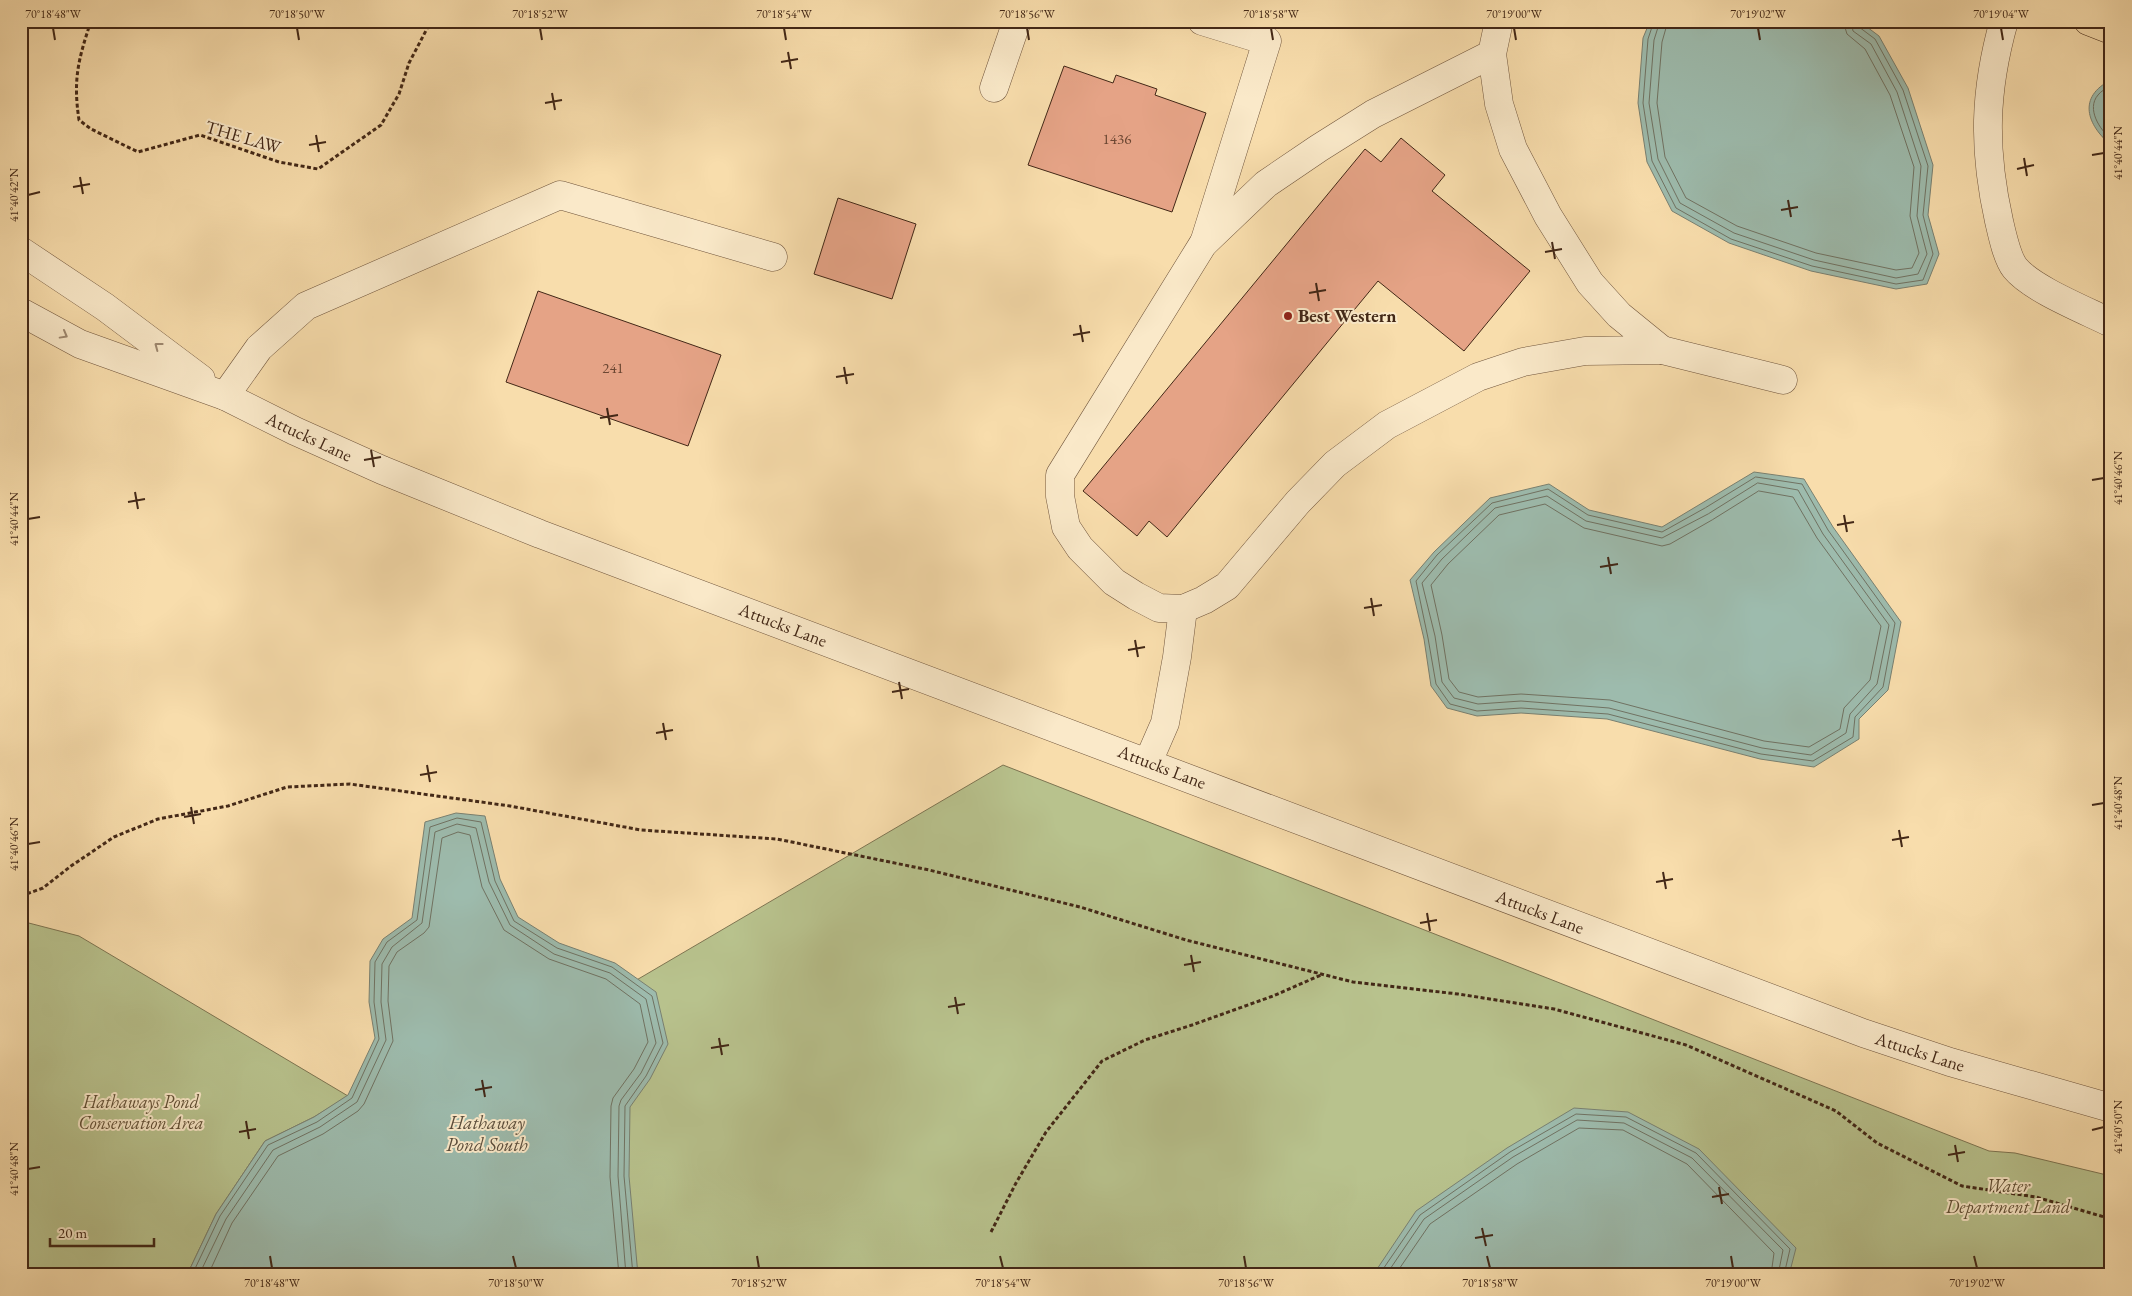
<svg xmlns="http://www.w3.org/2000/svg" width="2132" height="1296" viewBox="0 0 2132 1296" font-family="'EB Garamond',serif">
  <style>
    .green { fill: #b8c28d; stroke: #7e7552 }
    .water { fill: #9dbbad; stroke: #798071 }
    .lines { fill: none; stroke-linecap: round; stroke-linejoin: round }
    .shore { stroke: #707262; stroke-width: 1 }
    .building { fill: #e5a386; stroke: #432817 }
    .minor-casing { stroke: #70553c; stroke-width: 29 }
    .major-casing { stroke: #432817; stroke-width: 29 }
    .path { stroke: #432817; stroke-width: 3; stroke-dasharray: 4 2.5; stroke-linecap: butt }
    .minor { stroke: #fae9c9; stroke-width: 28 }
    .major { stroke: #f8ddac; stroke-width: 28 }
    .oneway { stroke: #9e8870 }
    .ticks { fill: none; stroke: #432817; stroke-width: 2 }
    .poi-dot { fill: #8f2418; stroke: #fae9c9; stroke-width: 2 }
    .labels { text-anchor: middle; stroke-width: 4; stroke-linejoin: round; paint-order: stroke }
    .number-label { font-size: 15px; fill: #6c4733 }
    .street-label { font-size: 18px; fill: #432817; stroke: #fae9c9 }
    .poi-label { font-size: 18px; font-weight: bold; fill: #432817; stroke: #fae9c9; text-anchor: start }
    .park-label { font-size: 18px; font-style: italic; fill: #604e34; stroke: #fae9c9 }
    .water-label { font-size: 19px; font-style: italic; fill: #5a4d3c; stroke: #fae9c9 }
    .neatline { fill: none; stroke: #432817; stroke-width: 2 }
    .ticks-label { font-size: 12px; text-anchor: middle; fill: #432817 }
  </style>
  <rect width="100%" height="100%" fill="#f8ddac"/>
  <filter id="stains"><feTurbulence type="fractalNoise" baseFrequency=".004" numOctaves="4"/><feColorMatrix values="0 0 0 0 .2 0 0 0 0 .09 0 0 0 0 .02 0 0 0 .5 -.17"/></filter>
  <radialGradient id="worn" r=".72"><stop offset=".6" stop-color="#630" stop-opacity="0"/><stop offset="1" stop-color="#630" stop-opacity=".3"/></radialGradient>
  <!-- green -->
  <g class="green">
    <path d="M1003 765 1989 1151 2015 1153 2111 1176V1275H634L611 995Z"/>
    <path d="M21 921 79 936 348 1096 314 1117 265 1141 216 1214 187 1275H21Z"/>
  </g>
  <!-- water -->
  <g class="water">
    <path d="M1650 21H1859L1879 36 1908 88 1933 165 1928 215 1939 254 1927 284 1896 289 1811 271 1729 243 1672 211 1647 162 1638 103 1643 38Z"/>
    <path d="M2111 80V145C2087 125 2077 97 2111 80Z"/>
    <path d="M1754 472 1804 479 1833 527 1901 622 1888 690 1859 719V739L1814 767 1760 759 1607 719 1521 713 1477 716 1447 708 1431 686 1424 639 1410 580 1434 552 1490 498 1549 484 1589 510 1662 527Z"/>
    <path d="M456 813 485 816 500 879 518 917 559 943 615 963 656 992 668 1044 650 1079 630 1107 629 1176 638 1275H187L216 1214 265 1141 314 1117 348 1095 375 1038 369 1002 370 961 383 939 412 918 425 822Z"/>
    <path d="M1574 1108 1628 1112 1699 1149 1796 1248 1789 1275H1373L1416 1211 1507 1148Z"/>
  </g>
  <g class="lines">
    <!-- shore -->
    <g class="shore">
      <path d="M1654 21 1648 39 1643 103 1652 161 1676 208 1731 239 1812 266 1896 284 1923 280 1933 254 1923 215 1928 166 1903 90 1875 39 1859 27 1857 21"/>
      <path d="M1660 21 1654 40 1649 103 1658 159 1680 203 1734 233 1814 260 1896 278 1918 274 1927 254 1917 216 1921 166 1897 92 1871 44 1853 31 1851 21"/>
      <path d="M1668 21 1662 42 1657 103 1665 157 1686 198 1737 226 1816 253 1896 270 1912 268 1919 253 1910 216 1914 167 1890 95 1865 49 1847 34 1843 21"/>
      <path d="M2111 85C2107 88 2101 91 2098 95 2086 109 2100 130 2111 139"/>
      <path d="M1756 477 1802 484 1828 530 1895 623 1883 687 1855 717 1853 737 1813 761 1761 754 1608 714 1521 708 1477 711 1450 704 1436 684 1428 638 1416 581 1437 555 1492 503 1548 489 1588 515 1662 532 1705 508Z"/>
      <path d="M1758 483 1798 490 1823 534 1889 625 1877 684 1850 714 1846 733 1811 755 1762 748 1609 708 1521 701 1478 704 1454 698 1442 682 1435 636 1422 583 1442 559 1495 508 1547 496 1586 521 1662 538 1708 514Z"/>
      <path d="M1759 491 1793 497 1817 538 1881 626 1870 680 1844 708 1840 729 1809 747 1764 741 1610 700 1521 694 1478 697 1459 692 1449 679 1442 635 1431 585 1448 564 1499 515 1545 504 1584 528 1662 546 1670 544 1712 520Z"/>
      <path d="M192 1275 220 1216 268 1145 317 1122 352 1098 379 1039 374 1002 375 962 387 942 417 920 430 827 457 818 481 822 495 881 514 921 557 948 612 967 652 996 663 1043 646 1076 625 1106 624 1176 633 1275"/>
      <path d="M199 1275 226 1219 273 1150 320 1127 357 1102 386 1040 381 1002 382 964 392 947 422 923 435 832 457 824 476 828 489 882 510 925 554 954 610 973 646 999 656 1043 641 1073 621 1100 619 1106 618 1176 626 1275"/>
      <path d="M208 1275 232 1223 278 1156 323 1134 358 1111 364 1104 393 1041 388 1001 389 966 397 952 424 933 429 927 442 838 458 832 470 835 482 887 504 930 549 959 606 979 640 1004 648 1042 634 1069 613 1098 611 1106 610 1177 619 1275"/>
      <path d="M1379 1275 1420 1215 1510 1152 1576 1114 1626 1117 1696 1153 1790 1249 1784 1275"/>
      <path d="M1386 1275 1424 1219 1513 1157 1577 1120 1624 1123 1692 1158 1783 1250 1778 1275"/>
      <path d="M1395 1275 1430 1224 1517 1164 1579 1128 1623 1130 1687 1164 1774 1253 1771 1275"/>
    </g>
  </g>
  <!-- building -->
  <g class="building">
    <path d="M1064 66 1113 83 1116 75 1157 89 1155 95 1206 113 1172 212 1028 165Z"/>
    <path d="M1401 138 1445 175 1432 191 1530 271 1464 351 1378 281 1167 537 1149 521 1137 536 1083 491 1365 149 1381 162Z"/>
    <path d="M838 198 916 224 892 299 814 274Z"/>
    <path d="M538 291 721 355 688 446 506 382Z"/>
  </g>
  <g class="lines">
    <defs>
      <g id="minor">
        <path d="M1202 21 1267 41 1204 243"/>
        <path d="M2004 21C1984 92 1983 149 1999 221 2002 234 2007 258 2015 268 2032 289 2085 310 2111 323"/>
        <path d="M1492 54 1373 114 1319 148 1266 184 1203 244 1060 475V496L1066 527 1080 548 1114 582 1136 596 1159 608 1183 609 1204 600 1227 586 1298 502 1335 464 1387 425 1478 377 1523 362 1585 351 1662 350 1619 315 1590 283 1548 216 1513 149 1499 104 1492 54 1499 21"/>
        <path d="M994 88 1017 21"/>
        <path d="M21 251 105 307 201 379"/>
        <path d="M21 312 80 344 225 396 295 431 382 470 540 534 1863 1033 1950 1062 2111 1108"/>
        <path d="M1662 350 1783 380"/>
        <path d="M225 396 259 348 306 306 560 195 773 257"/>
        <path d="M1148 762 1165 723 1177 657 1183 609"/>
      </g>
      <path id="major" d="M2088 21 2111 30"/>
    </defs>
    <!-- minor casing -->
    <use href="#minor" class="minor-casing"/>
    <!-- major casing -->
    <use href="#major" class="major-casing"/>
    <!-- path -->
    <g class="path">
      <path d="M91 21C78 60 73 80 79 120L91 129 138 152 200 135 279 162 318 169 381 125 399 94 409 63 431 21"/>
      <path d="M21 896 43 888 71 866 114 837 158 819 228 806 287 787 350 784 510 806 641 830 777 839 929 870 1080 907 1186 940 1353 982 1458 994 1554 1009 1686 1045 1836 1111 1877 1143 1962 1186 2036 1197 2111 1219"/>
      <path d="M991 1232 1016 1183 1046 1132 1102 1061 1145 1040 1192 1025 1273 996 1321 975"/>
    </g>
    <!-- minor -->
    <use href="#minor" class="minor"/>
    <!-- major -->
    <use href="#major" class="major"/>
  </g>
  <!-- one-way arrows -->
  <defs><path id="oneway-chevron" d="M-2-3.5L2.5 0L-2 3.5" fill="none" stroke-width="1.6" stroke-linecap="round" stroke-linejoin="round" transform="scale(1.25)"/></defs>
  <g class="oneway">
    <use href="#oneway-chevron" transform="translate(64 335) rotate(29)"/>
    <use href="#oneway-chevron" transform="translate(158 346) rotate(-143)"/>
  </g>
  <!-- ticks -->
  <path class="ticks" d="M53 28 55 40M297 28 299 40M540 28 542 40M784 28 786 40M1027 28 1029 40M1271 28 1273 40M1514 28 1516 40M1758 28 1760 40M2001 28 2003 40M788 52 791 69M781 62 798 59M552 93 555 110M545 103 562 100M316 135 319 152M309 145 326 142M2092 155 2104 153M2024 158 2027 176M2017 169 2034 165M80 177 83 194M73 187 90 184M28 195 40 192M1788 200 1791 217M1781 210 1798 207M1552 242 1555 259M1545 252 1562 249M1316 283 1319 301M1309 293 1326 290M1080 325 1083 342M1073 335 1090 332M844 367 847 384M836 377 854 374M607 408 610 425M600 418 618 415M371 450 374 467M364 460 381 457M2092 480 2104 478M135 492 138 509M128 502 145 499M1844 515 1847 532M28 519 40 517M1837 525 1854 522M1608 557 1611 574M1600 567 1618 564M1371 598 1374 616M1364 608 1382 605M1135 640 1138 657M1128 650 1145 647M899 682 902 699M892 692 909 689M663 723 666 740M656 733 673 730M427 765 430 782M420 775 437 772M2092 805 2104 803M191 807 194 824M184 817 201 814M1899 830 1902 847M1892 840 1909 837M28 844 40 842M1663 872 1666 889M1656 882 1673 879M1427 913 1430 931M1420 923 1437 920M1191 955 1194 972M1184 965 1201 962M955 997 958 1014M948 1007 965 1004M719 1038 722 1055M711 1048 729 1045M482 1080 485 1097M475 1090 492 1087M246 1121 249 1139M2092 1130 2104 1127M239 1132 256 1129M1955 1145 1958 1162M1948 1155 1965 1152M28 1169 40 1167M1719 1187 1722 1204M1712 1197 1729 1194M1482 1228 1486 1246M1475 1238 1493 1235M270 1256 272 1268M513 1256 516 1268M757 1256 759 1268M1000 1256 1003 1268M1244 1256 1246 1268M1487 1256 1490 1268M1731 1256 1733 1268M1974 1256 1977 1268"/>
  <!-- markers -->
  <circle class="poi-dot" cx="1288" cy="316" r="5"/>
  <g class="labels">
    <!-- number labels -->
    <g class="number-label">
      <text x="1117" y="144">1436</text>
      <text x="613" y="373">241</text>
    </g>
    <!-- street labels -->
    <g class="street-label">
      <text transform="translate(243 137) rotate(16)" y="6">THE LAW</text>
      <text transform="translate(309 437) rotate(25)" y="6">Attucks Lane</text>
      <text transform="translate(783 625) rotate(21)" y="6">Attucks Lane</text>
      <text transform="translate(1162 767) rotate(21)" y="6">Attucks Lane</text>
      <text transform="translate(1540 912) rotate(21)" y="6">Attucks Lane</text>
      <text transform="translate(1920 1052) rotate(18)" y="6">Attucks Lane</text>
    </g>
    <!-- poi labels -->
    <g class="poi-label">
      <text x="1298" y="322">Best Western</text>
    </g>
    <!-- park labels -->
    <g class="park-label">
      <text x="141" y="1108">Hathaways Pond<tspan x="141" dy="21">Conservation Area</tspan></text>
      <text x="2008" y="1192">Water<tspan x="2008" dy="21">Department Land</tspan></text>
    </g>
    <!-- water labels -->
    <g class="water-label">
      <text x="487" y="1129">Hathaway<tspan x="487" dy="22">Pond South</tspan></text>
    </g>
  </g>
  <!-- margin -->
  <rect width="2132" height="1296" fill="none" stroke="#f8ddac" stroke-width="55"/>
  <!-- scale -->
  <path d="M50 1238v8h104v-8" fill="none" stroke="#432817" stroke-width="2.5"/>
  <text x="58" y="1238" font-size="15" fill="#432817" stroke="#fae9c9" stroke-width="4" paint-order="stroke">20 m</text>
  <rect x="28" y="28" width="2076" height="1240" class="neatline"/>
  <g class="ticks-label">
    <text x="53" y="18">70°18'48"W</text>
    <text x="297" y="18">70°18'50"W</text>
    <text x="540" y="18">70°18'52"W</text>
    <text x="784" y="18">70°18'54"W</text>
    <text x="1027" y="18">70°18'56"W</text>
    <text x="1271" y="18">70°18'58"W</text>
    <text x="1514" y="18">70°19'00"W</text>
    <text x="1758" y="18">70°19'02"W</text>
    <text x="2001" y="18">70°19'04"W</text>
    <text transform="translate(2118 153) rotate(-90)" y="4">41°40'44"N</text>
    <text transform="translate(14 195) rotate(-90)" y="4">41°40'42"N</text>
    <text transform="translate(2118 478) rotate(-90)" y="4">41°40'46"N</text>
    <text transform="translate(14 519) rotate(-90)" y="4">41°40'44"N</text>
    <text transform="translate(2118 803) rotate(-90)" y="4">41°40'48"N</text>
    <text transform="translate(14 844) rotate(-90)" y="4">41°40'46"N</text>
    <text transform="translate(2118 1127) rotate(-90)" y="4">41°40'50"N</text>
    <text transform="translate(14 1169) rotate(-90)" y="4">41°40'48"N</text>
    <text x="272" y="1287">70°18'48"W</text>
    <text x="516" y="1287">70°18'50"W</text>
    <text x="759" y="1287">70°18'52"W</text>
    <text x="1003" y="1287">70°18'54"W</text>
    <text x="1246" y="1287">70°18'56"W</text>
    <text x="1490" y="1287">70°18'58"W</text>
    <text x="1733" y="1287">70°19'00"W</text>
    <text x="1977" y="1287">70°19'02"W</text>
  </g>
  <rect width="100%" height="100%" filter="url(#stains)"/>
  <rect width="100%" height="100%" fill="url(#worn)"/>
</svg>
